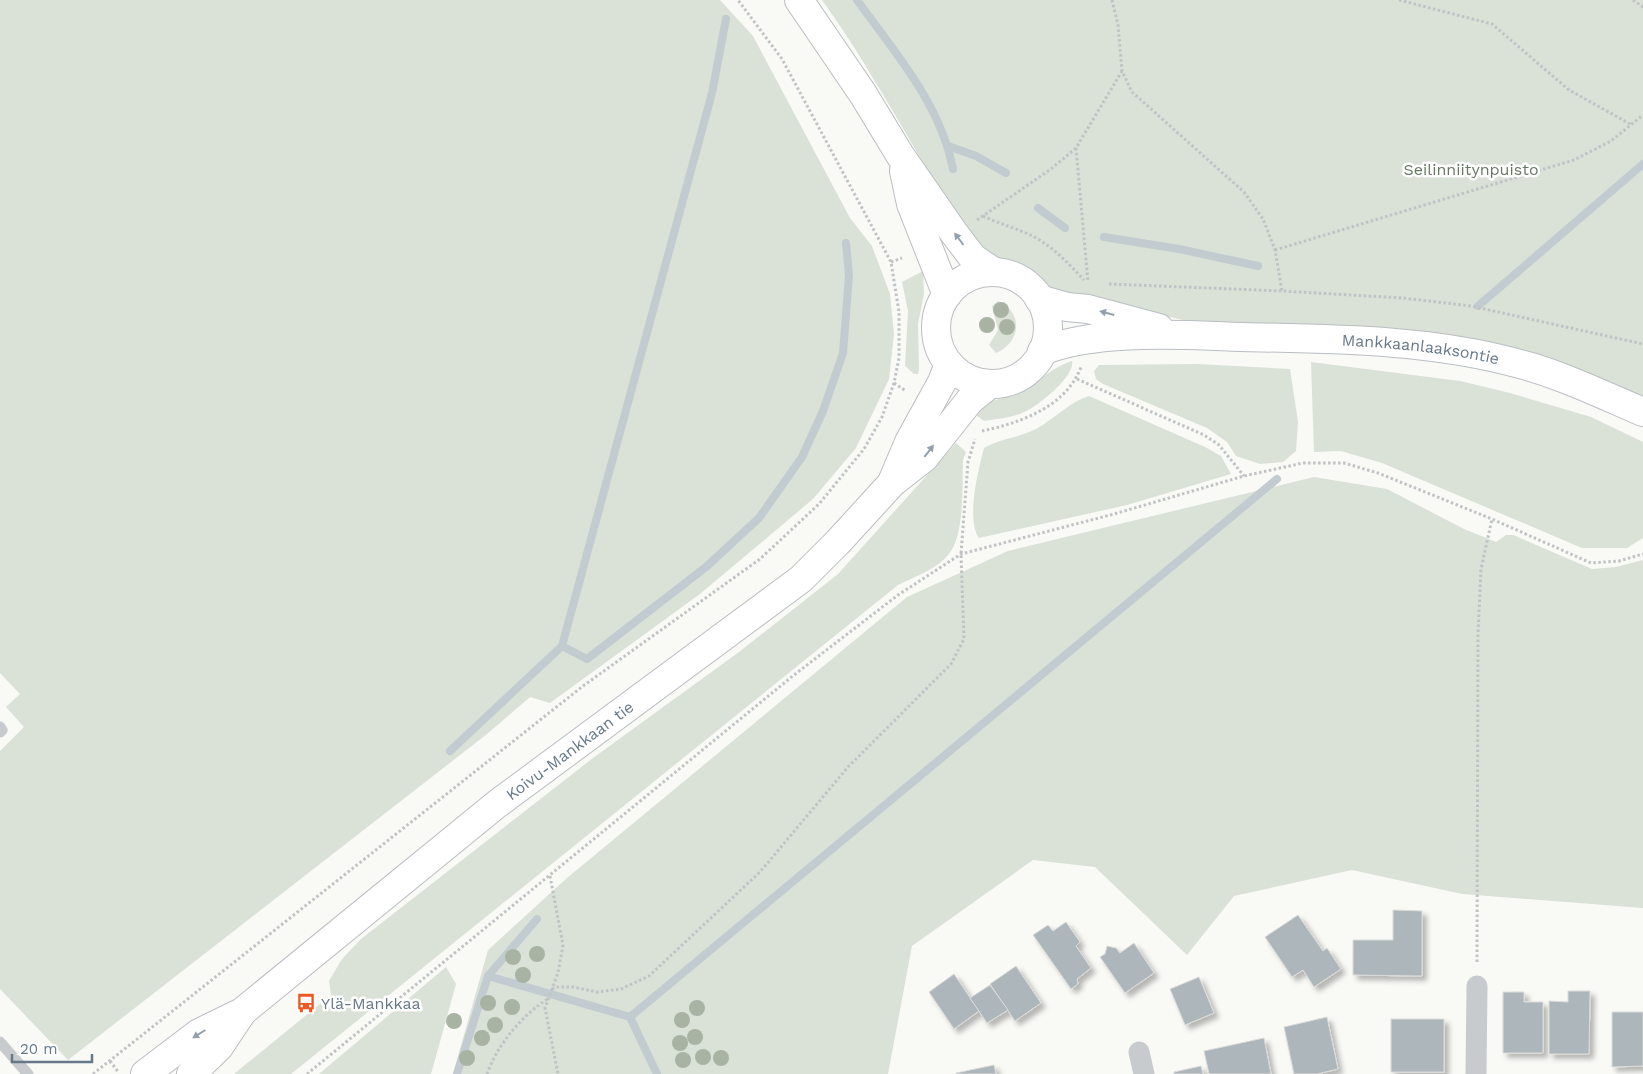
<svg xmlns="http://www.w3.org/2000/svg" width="1643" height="1074" viewBox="0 0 1643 1074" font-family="'Work Sans',sans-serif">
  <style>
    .green { fill: #dae1d7 }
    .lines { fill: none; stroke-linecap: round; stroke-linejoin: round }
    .stream { stroke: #c1cbd0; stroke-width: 8 }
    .building { fill: #adb6bb; stroke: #dbdbd8; filter: url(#shadow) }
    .secondary-casing { stroke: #b9bec3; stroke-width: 30 }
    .primary-casing { stroke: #babec2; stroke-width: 30 }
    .path { stroke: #c0c3c5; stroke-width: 3; stroke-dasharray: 2.5 2.5; stroke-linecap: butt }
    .lane { stroke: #c7cbce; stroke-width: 11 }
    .street { stroke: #c7cbce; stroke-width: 21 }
    .secondary { stroke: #fff; stroke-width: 28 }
    .primary { stroke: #fff; stroke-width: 28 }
    .tree { fill: #a8b3a4 }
    .oneway { fill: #94a1ac }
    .labels { text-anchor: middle; stroke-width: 5; stroke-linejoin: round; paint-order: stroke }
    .park-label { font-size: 16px; fill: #667a61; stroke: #fff }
    .street-label { font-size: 16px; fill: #667989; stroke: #fff }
    .poi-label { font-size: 16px; fill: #667989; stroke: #fff; text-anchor: start }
  </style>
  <defs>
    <filter id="shadow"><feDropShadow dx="4.5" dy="4.5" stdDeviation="2.5" flood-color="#0004"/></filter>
  </defs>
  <rect width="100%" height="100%" fill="#f9f9f6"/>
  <!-- green -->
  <g class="green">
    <path d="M0 0H720L753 36 850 218 872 246 890 294 894 334 889 379 856 448 813 499 700 594 550 703 530 697 487 734 68 1060 0 989V751L24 727 6 707 20 694 0 673Z"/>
    <path d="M822 0H1643V398L1572 367 1503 345 1420 331 1195 323 1114 303 1051 292 1022 268 1009 260 983 257C925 174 881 82 822 0Z"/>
    <path d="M923 271 924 294 918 324 919 370 918 374H914L905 366 908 311 902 282Z"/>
    <path d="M998 301C1024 313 1021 342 996 353L989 345 998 330 992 306Z"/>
    <path d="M1072 361C1076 376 1036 408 1022 413 1011 418 996 419 984 421L976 415C985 397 1004 400 1019 393 1039 383 1048 369 1072 361Z"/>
    <path d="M1311 362 1460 381 1510 393 1591 417 1643 442V538L1627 548H1582L1382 463 1341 451 1314 452Z"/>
    <path d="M1197 364 1290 369 1298 422 1296 451 1283 462 1260 464 1236 456 1227 442 1207 428 1103 384 1096 379 1094 371 1099 365Z"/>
    <path d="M1089 396 1205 447 1221 456 1231 474 1127 505 979 538C966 520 978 470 984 448 1001 438 1019 438 1036 429 1054 419 1071 401 1089 396Z"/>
    <path d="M956 443 966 452 963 460C962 485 965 537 948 555 937 569 914 577 898 585L291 1074H234L331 995 329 981 342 959 361 939 593 758 739 652 838 574Z"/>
    <path d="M1314 477 1387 489 1464 529 1496 542 1506 535H1513L1592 569 1616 567 1643 560V908L1462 894 1352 870 1234 896 1187 955 1095 867 1033 860 912 946 888 1074H453L488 950 567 878 907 597 1008 551Z"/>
    <path d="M446 967 456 984 431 1074H319Z"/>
  </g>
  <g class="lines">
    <!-- stream -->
    <g class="stream">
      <path d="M857 0C895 53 940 103 953 169"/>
      <path d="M948 146 976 156 1006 173"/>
      <path d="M1038 208 1065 228"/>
      <path d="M1104 237 1179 249 1258 266"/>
      <path d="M1478 306 1643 164"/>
      <path d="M562 646 587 659 706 567 759 518 802 457 823 411 843 353 849 275 846 243"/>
      <path d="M450 751 562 646 712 93 726 19"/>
      <path d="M488 976 630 1017 657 1074"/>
      <path d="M630 1017 1277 479"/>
      <path d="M457 1074 488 976 537 919"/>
    </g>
  </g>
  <!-- building -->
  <g class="building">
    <path d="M1393 910 1422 911V976L1353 975V940H1393Z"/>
    <path d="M1298 915 1323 951 1327 948 1341 969 1314 987 1303 970 1292 977 1265 937Z"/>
    <path d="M1066 922 1080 942 1076 946 1091 968 1077 979 1078 984 1071 989 1033 935 1048 925 1053 931Z"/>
    <path d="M1134 943 1154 973 1125 993 1100 957 1105 954 1107 946 1116 948 1120 953Z"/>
    <path d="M1016 966 1041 1003 1015 1021 990 984Z"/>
    <path d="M954 974 979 1011 954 1029 929 992Z"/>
    <path d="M1199 977 1214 1013 1185 1025 1170 989Z"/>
    <path d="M990 985 1008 1010 987 1023 970 998Z"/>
    <path d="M1568 991H1590L1589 1054H1549V1001L1568 1002Z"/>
    <path d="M1503 992H1524V1002H1543V1053H1503Z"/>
    <path d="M1612 1012H1643V1066L1612 1067Z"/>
    <path d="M1327 1017 1338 1069 1317 1074H1294L1284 1027Z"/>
    <rect x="1391" y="1019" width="53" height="53"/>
    <path d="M1264 1038 1271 1074H1209L1204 1051Z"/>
    <path d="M994 1065 996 1074H956V1073Z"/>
    <path d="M1201 1066 1203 1074H1174V1072Z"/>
  </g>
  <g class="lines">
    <defs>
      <g id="secondary">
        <path d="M1039 299 1067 307 1088 309 1159 328"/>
        <path id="s1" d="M1042 351C1097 329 1181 335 1241 337 1334 339 1430 339 1520 364 1562 375 1603 395 1643 412"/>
      </g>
      <g id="primary">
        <path d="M799 0 863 94 900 155 954 233 973 258 994 272"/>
        <path d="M904 171 911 204 947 295"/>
        <circle cx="992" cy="328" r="56"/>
        <path d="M892 482 909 442 942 382 949 364"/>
        <path id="s2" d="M145 1074 199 1033 242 1012 497 804 801 579 838 542 892 483 924 458 970 400 990 384"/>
        <path d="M191 1074 219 1047 241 1014"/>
      </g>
    </defs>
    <!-- secondary casing -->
    <use href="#secondary" class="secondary-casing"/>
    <!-- primary casing -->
    <use href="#primary" class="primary-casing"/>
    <!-- path -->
    <g class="path">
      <path d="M1112 0 1118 25 1122 71 1132 92 1244 192 1263 219 1275 250 1282 291"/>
      <path d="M1399 0 1492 24 1569 90 1632 125"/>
      <path d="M1633 0 1643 7"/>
      <path d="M1076 148 1088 282"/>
      <path d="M983 216C997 223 1010 226 1023 232 1048 241 1066 261 1084 280"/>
      <path d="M977 220 1051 169 1076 148 1122 71"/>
      <path d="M1275 250 1574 160 1611 141 1643 115"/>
      <path d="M891 262 902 258"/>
      <path d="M1109 284 1282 291 1403 298 1471 306 1643 344"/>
      <path d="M1077 379 1204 435 1219 445 1244 476"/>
      <path d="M894 383 906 391"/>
      <path d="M982 431C1020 423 1066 407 1081 367"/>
      <path d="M550 876 563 945 558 973 545 1008 558 1074"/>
      <path d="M1477 962 1478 634 1481 569 1492 519"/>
      <path d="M552 989 556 987H573L597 992 621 989 649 976 760 872 848 767 951 664 964 639 961 554 968 462 975 439"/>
      <path d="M110 1061 119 1073"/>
      <path d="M93 1074 583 686 760 559 819 504 864 449 882 417 894 383 899 358V312L891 262 782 59 738 0"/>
      <path d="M307 1074 794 675 898 595 961 554 1114 514 1244 476 1303 463H1344L1378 473 1492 519 1591 563 1619 561 1643 554"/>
      <path d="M487 1074C497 1045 523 1014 549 998"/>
    </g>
    <!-- lane -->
    <g class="lane">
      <path d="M0 727 2 730 0 732"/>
      <path d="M0 1042 28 1074"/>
    </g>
    <!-- street -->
    <g class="street">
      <path d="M1139 1052 1144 1074"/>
      <path d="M1476 1074 1477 986"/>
    </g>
    <!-- secondary -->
    <use href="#secondary" class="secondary"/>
    <!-- primary -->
    <use href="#primary" class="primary"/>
  </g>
  <!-- trees -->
  <g class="tree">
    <circle cx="1001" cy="310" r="8"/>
    <circle cx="987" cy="325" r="8"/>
    <circle cx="1007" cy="327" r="8"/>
    <circle cx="537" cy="954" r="8"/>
    <circle cx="513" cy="957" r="8"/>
    <circle cx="523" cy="975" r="8"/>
    <circle cx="488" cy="1003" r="8"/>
    <circle cx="512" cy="1007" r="8"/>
    <circle cx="697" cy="1008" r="8"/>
    <circle cx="682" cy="1020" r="8"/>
    <circle cx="454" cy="1021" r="8"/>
    <circle cx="495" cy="1025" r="8"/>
    <circle cx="695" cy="1037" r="8"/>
    <circle cx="482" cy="1038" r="8"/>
    <circle cx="680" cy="1043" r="8"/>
    <circle cx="703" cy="1057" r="8"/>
    <circle cx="467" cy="1058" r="8"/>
    <circle cx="721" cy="1058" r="8"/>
    <circle cx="683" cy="1060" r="8"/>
  </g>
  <!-- one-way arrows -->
  <defs><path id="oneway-solid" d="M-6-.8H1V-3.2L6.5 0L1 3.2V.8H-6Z" transform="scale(1.25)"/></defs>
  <g class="oneway">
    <use href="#oneway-solid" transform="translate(959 239) rotate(-127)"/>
    <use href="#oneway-solid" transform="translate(1107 313) rotate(-165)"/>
    <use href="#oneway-solid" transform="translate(929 451) rotate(-52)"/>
    <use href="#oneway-solid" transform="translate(199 1034) rotate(148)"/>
  </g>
  <!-- icons -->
  <defs>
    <symbol id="bus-bare" viewBox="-9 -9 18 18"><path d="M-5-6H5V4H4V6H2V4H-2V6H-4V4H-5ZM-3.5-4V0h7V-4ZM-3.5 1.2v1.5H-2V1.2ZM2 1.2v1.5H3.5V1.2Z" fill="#ed5722" stroke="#fff" stroke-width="2.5" paint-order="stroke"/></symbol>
  </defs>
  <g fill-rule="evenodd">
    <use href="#bus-bare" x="292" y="989" width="28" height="28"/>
  </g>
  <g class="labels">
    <!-- park labels -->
    <g class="park-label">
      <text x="1471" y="175">Seilinniitynpuisto</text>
    </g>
    <!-- street labels -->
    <g class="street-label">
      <text dy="6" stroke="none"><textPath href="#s1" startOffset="381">Mankkaanlaaksontie</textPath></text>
      <text dy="6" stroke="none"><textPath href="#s2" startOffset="535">Koivu-Mankkaan tie</textPath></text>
    </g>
    <!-- poi labels -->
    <g class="poi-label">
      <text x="321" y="1009">Ylä-Mankkaa</text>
    </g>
  </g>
  <!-- scale -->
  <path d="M12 1054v8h80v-8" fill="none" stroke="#667989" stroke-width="2.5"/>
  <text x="20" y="1054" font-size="15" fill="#667989" stroke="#ffffff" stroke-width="4" paint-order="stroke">20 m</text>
</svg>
